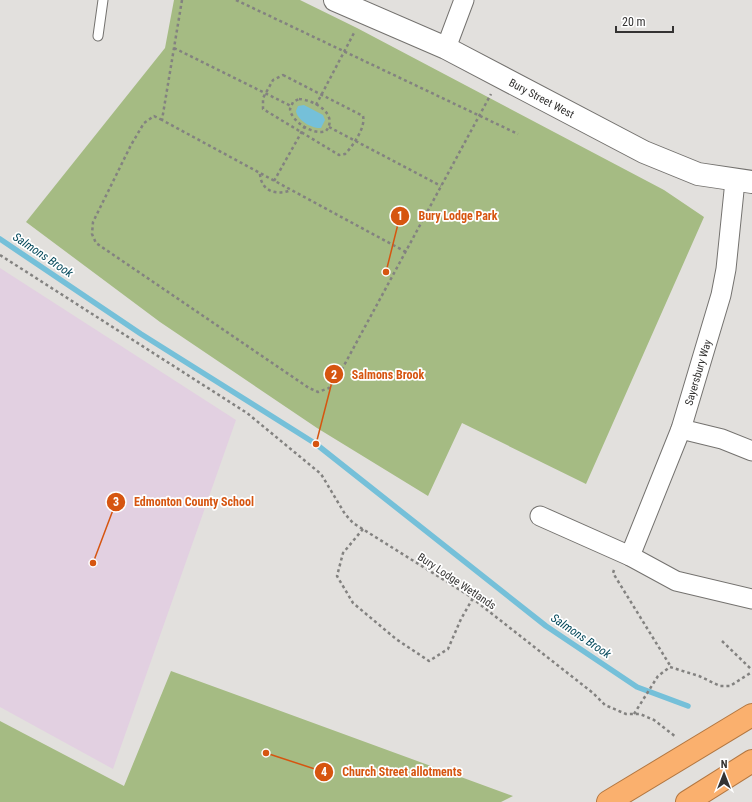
<svg xmlns="http://www.w3.org/2000/svg" width="752" height="802" viewBox="0 0 752 802" font-family="'Roboto Condensed',sans-serif">
  <style>
    .education { fill: #e2d0e1 }
    .green { fill: #a5bb83 }
    .water { fill: #75c0d9 }
    .lines { fill: none; stroke-linecap: round; stroke-linejoin: round }
    .stream { stroke: #75c0d9; stroke-width: 5.5 }
    .service-casing { stroke: #74726f; stroke-width: 11 }
    .minor-casing { stroke: #74726f; stroke-width: 21 }
    .tertiary-casing { stroke: #74726f; stroke-width: 24 }
    .trunk-casing { stroke: #b37741; stroke-width: 24 }
    .path { stroke: #838280; stroke-width: 2.5; stroke-dasharray: 3 3; stroke-linecap: butt }
    .service { stroke: #fff; stroke-width: 9 }
    .minor { stroke: #fff; stroke-width: 19 }
    .tertiary { stroke: #fff; stroke-width: 22 }
    .trunk { stroke: #fab06e; stroke-width: 22 }
    .labels { text-anchor: middle; stroke-width: 3.5; stroke-linejoin: round; paint-order: stroke }
    .street-label { font-size: 11px; fill: #343332; stroke: #fff }
    .water-label { font-size: 12px; font-style: italic; fill: #074a5c; stroke: #fff }
    .leader { fill: none; stroke: #d65510; stroke-width: 1.5 }
    .callout-dot { fill: #d65510; stroke: #fff; stroke-width: 1.5 }
    .mark-label { font-size: 12px; text-anchor: middle; font-weight: bold; fill: #fff }
    .callout-label { font-size: 12px; text-anchor: middle; font-weight: bold; fill: #d65510; stroke: #fff; stroke-width: 3.5; stroke-linejoin: round; paint-order: stroke }
  </style>
  <rect width="100%" height="100%" fill="#e2e0dd"/>
  <!-- education -->
  <path class="education" d="M0 268 236 420 113 769 0 707Z"/>
  <!-- green -->
  <g class="green">
    <path d="M174 0H300L357 28 664 190 704 217 586 484 462 423 428 496 317 428 160 322 26 222 165 48Z"/>
    <path d="M171 671 513 796 501 802H0V721L124 786Z"/>
  </g>
  <!-- water -->
  <path class="water" d="M304 105 323 115 325 120 321 128C312 129 297 120 296 111L298 106Z"/>
  <g class="lines">
    <!-- stream -->
    <path class="stream" d="M0 239 141 334 316 444 546 626 637 687 688 706"/>
    <defs>
      <path id="service" d="M98 36 103 0"/>
      <g id="minor">
        <path d="M446 48 464 0"/>
        <path d="M681 429 722 439 752 451"/>
        <path d="M540 516 630 556 676 581 752 599"/>
        <path id="s1" d="M630 556 681 429 721 295 726 269 735 181"/>
      </g>
      <g id="tertiary">
        <path id="s2" d="M335 0 446 48 644 152 698 174 752 182"/>
      </g>
      <g id="trunk">
        <path d="M608 802 752 715"/>
        <path d="M687 802 752 761"/>
      </g>
    </defs>
    <!-- service casing -->
    <use href="#service" class="service-casing"/>
    <!-- minor casing -->
    <use href="#minor" class="minor-casing"/>
    <!-- tertiary casing -->
    <use href="#tertiary" class="tertiary-casing"/>
    <!-- trunk casing -->
    <use href="#trunk" class="trunk-casing"/>
    <!-- path -->
    <g class="path">
      <path d="M182 0 162 120 406 252"/>
      <path d="M236 0 518 134"/>
      <path d="M174 48 291 106"/>
      <path d="M283 75 363 116C366 127 353 146 345 154L339 155 263 109V98L273 80Z"/>
      <path d="M299 99C314 100 339 114 326 131 313 136 291 121 290 109L293 102Z"/>
      <path d="M316 105 355 31"/>
      <path d="M162 120 154 116 144 123 131 145 93 222 92 234 96 243 309 388 318 392 329 388 341 371 491 94"/>
      <path d="M329 127 441 186"/>
      <path d="M260 174C261 191 276 196 291 190"/>
      <path d="M274 181 305 126"/>
      <path d="M0 255 247 413 321 474 345 514 353 523 468 595 593 693 605 705 626 714H640L654 720 676 737"/>
      <path d="M363 529 343 553 337 576 353 603 396 639 429 661 448 649 461 619 473 598"/>
      <path d="M614 570 613 573 671 667"/>
      <path d="M722 641 752 670"/>
      <path d="M634 714 658 676 670 667 699 676 720 686H730L752 672"/>
    </g>
    <!-- service -->
    <use href="#service" class="service"/>
    <!-- minor -->
    <use href="#minor" class="minor"/>
    <!-- tertiary -->
    <use href="#tertiary" class="tertiary"/>
    <!-- trunk -->
    <use href="#trunk" class="trunk"/>
  </g>
  <g class="labels">
    <!-- street labels -->
    <g class="street-label">
      <text dy="4" stroke="none"><textPath href="#s2" startOffset="229">Bury Street West</textPath></text>
      <text dy="4" stroke="none"><textPath href="#s1" startOffset="196">Sayersbury Way</textPath></text>
      <text transform="translate(457 581) rotate(34)" y="4">Bury Lodge Wetlands</text>
    </g>
    <!-- water labels -->
    <g class="water-label">
      <text transform="translate(43 255) rotate(34)" y="4">Salmons Brook</text>
      <text transform="translate(581 636) rotate(34)" y="4">Salmons Brook</text>
    </g>
  </g>
  <!-- callouts -->
  <path class="leader" d="M386 272L400 216M316 444L334 374M93 563L116 502M266 753L324 772"/>
  <g class="callout-dot">
    <circle cx="386" cy="272" r="4"/>
    <circle cx="316" cy="444" r="4"/>
    <circle cx="93" cy="563" r="4"/>
    <circle cx="266" cy="753" r="4"/>
    <circle cx="400" cy="216" r="10"/>
    <circle cx="334" cy="374" r="10"/>
    <circle cx="116" cy="502" r="10"/>
    <circle cx="324" cy="772" r="10"/>
  </g>
  <g class="mark-label">
    <text x="400" y="220">1</text>
    <text x="334" y="379">2</text>
    <text x="116" y="506">3</text>
    <text x="324" y="776">4</text>
  </g>
  <g class="callout-label">
    <text x="458" y="220">Bury Lodge Park</text>
    <text x="388" y="379">Salmons Brook</text>
    <text x="194" y="506">Edmonton County School</text>
    <text x="402" y="776">Church Street allotments</text>
  </g>
  <!-- north arrow -->
  <g transform="translate(724 774)" stroke="#ffffff" stroke-width="3" paint-order="stroke">
  <path d="M0-3L7 15L0 10L-7 15Z" fill="#343332"/>
  <text y="-6" font-size="11" font-weight="bold" text-anchor="middle" fill="#343332">N</text>
  </g>
  <!-- scale -->
  <path d="M616 26v6h57v-6" fill="none" stroke="#343332" stroke-width="2"/>
  <text x="622" y="26" font-size="12" fill="#343332" stroke="#ffffff" stroke-width="3" paint-order="stroke">20 m</text>
</svg>
